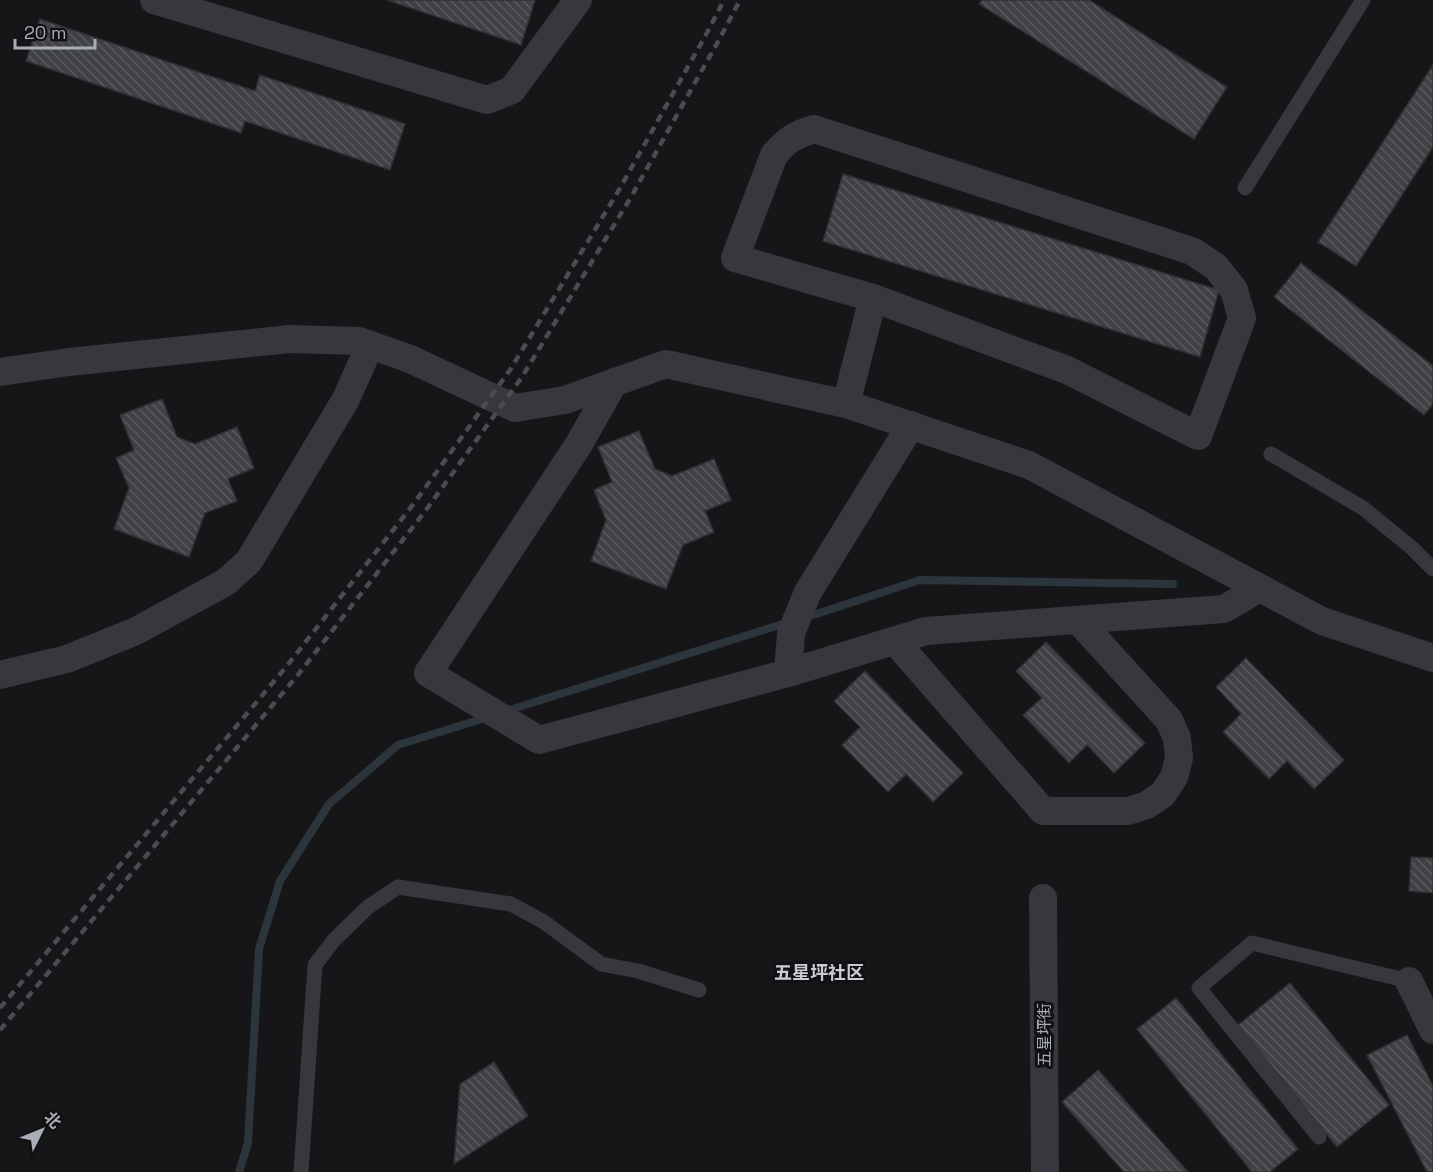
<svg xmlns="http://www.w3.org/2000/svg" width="1433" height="1172" viewBox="0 0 1433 1172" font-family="'Space Grotesk','Noto Sans SC',sans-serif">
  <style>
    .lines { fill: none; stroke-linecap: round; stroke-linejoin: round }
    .stream { stroke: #2c353c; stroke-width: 8 }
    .building { fill: url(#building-back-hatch); stroke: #303034; stroke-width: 1.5 }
    .service { stroke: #37383d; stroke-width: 15 }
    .minor { stroke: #37383d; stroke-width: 28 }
    .rail { stroke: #4a4c52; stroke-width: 4.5; stroke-dasharray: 8 6; stroke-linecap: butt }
    .labels { text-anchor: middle; stroke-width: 6; stroke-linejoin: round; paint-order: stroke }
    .street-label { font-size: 16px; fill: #a8adb8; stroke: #111113 }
    .neighbourhood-label { font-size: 18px; font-weight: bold; fill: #c9ccd4; stroke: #111113 }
  </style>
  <defs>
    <pattern id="building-back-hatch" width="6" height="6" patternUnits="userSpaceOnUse" patternTransform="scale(1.5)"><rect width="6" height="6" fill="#404145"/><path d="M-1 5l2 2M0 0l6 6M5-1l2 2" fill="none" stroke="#595a5e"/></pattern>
  </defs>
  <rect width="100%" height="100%" fill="#161618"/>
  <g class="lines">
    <!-- stream -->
    <g class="stream">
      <path d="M804 618 920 580 1173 584"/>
      <path d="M506 711 789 622"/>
      <path d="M239 1172 248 1143 259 949 280 881 329 804 398 745 488 717"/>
    </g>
  </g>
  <!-- building -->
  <g class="building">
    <path d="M387 0H535L521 45Z"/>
    <path d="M982 0H1089L1227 87 1194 139 979 4Z"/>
    <path d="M40 19 255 91 260 75 405 124 390 170 245 121 241 133 26 61Z"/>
    <path d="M1433 65V147L1356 266 1318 242Z"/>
    <path d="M843 174 1219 290 1200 357 823 241Z"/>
    <path d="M1301 263 1433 366V404L1424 415 1274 297Z"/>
    <path d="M162 399 177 437 195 444 237 427 254 468 228 479 237 501 205 513 189 557 114 529 129 488 116 458 134 450 120 415Z"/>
    <path d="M639 431 655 469 672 476 714 459 731 500 705 511 714 532 683 545 666 589 591 561 606 520 594 490 612 482 598 447Z"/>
    <path d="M1046 642 1145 743 1114 773 1087 745 1069 763 1023 715 1042 698 1016 671Z"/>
    <path d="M1246 658 1344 760 1314 789 1287 761 1269 779 1223 732 1241 714 1216 687Z"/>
    <path d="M865 671 963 773 933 802 906 774 888 792 842 745 860 727 834 701Z"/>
    <path d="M1411 857 1433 858V893L1409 891Z"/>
    <path d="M1290 983 1389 1105 1337 1147 1238 1025Z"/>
    <path d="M1176 998 1298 1149 1270 1172H1252L1137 1029Z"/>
    <path d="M1407 1035 1433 1086V1172H1427L1367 1055Z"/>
    <path d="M494 1062 528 1116 454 1164 460 1084Z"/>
    <path d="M1098 1070 1188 1172H1124L1062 1102Z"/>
  </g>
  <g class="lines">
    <!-- service -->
    <g class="service">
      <path d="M1245 188 1363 0"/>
      <path d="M1271 454 1363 508 1412 548 1433 569"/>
      <path d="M1319 1137 1199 988 1252 943 1409 981"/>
      <path d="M301 1172 315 965 334 940 368 907 398 887 511 904 544 922 601 964 638 971 699 990"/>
    </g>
    <!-- minor -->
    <g class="minor">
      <path d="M154 0 487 100 512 90 578 0"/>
      <path d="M814 129 1192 251 1216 267 1234 290 1242 318 1198 436 1067 370 873 298 735 258 774 155C787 140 794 135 814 129Z"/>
      <path d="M0 372 69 362 290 339 359 341 410 359 515 408 565 400 666 364 846 404 1029 465 1322 621 1433 658"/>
      <path d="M614 382 579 444 428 673 539 740 788 673 926 631 1224 609 1260 588"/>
      <path d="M846 404 873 298"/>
      <path d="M895 641 1043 811H1128L1147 805 1163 794 1174 777 1179 758 1177 738 1169 720 1078 620"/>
      <path d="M788 673 791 633 808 592 911 425"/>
      <path d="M0 675 67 659 136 631 226 582 249 561 346 399 370 345"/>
      <path d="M1043 898 1045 1172"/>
      <path d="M1409 981 1433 1030"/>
    </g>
    <!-- rail -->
    <g class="rail">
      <path d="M0 1008 286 667 415 502 510 370 619 190 708 31 724 0"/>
      <path d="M0 1030 297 676 426 510 522 377 631 197 720 38 740 0"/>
    </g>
  </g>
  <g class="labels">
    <!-- street labels -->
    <g class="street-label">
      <text transform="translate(1044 1035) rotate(-90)" y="6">五星坪街</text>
    </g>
    <!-- neighbourhood labels -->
    <g class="neighbourhood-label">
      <text x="819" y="979">五星坪社区</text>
    </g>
  </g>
  <!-- north arrow -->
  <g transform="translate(42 1130) rotate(47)" stroke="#111113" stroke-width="4.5" paint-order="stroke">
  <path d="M0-4.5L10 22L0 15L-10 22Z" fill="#a8adb8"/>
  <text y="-9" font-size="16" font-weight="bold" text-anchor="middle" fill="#a8adb8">北</text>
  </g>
  <!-- scale -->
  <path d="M15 39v9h80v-9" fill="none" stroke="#a8adb8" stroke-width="3"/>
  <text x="24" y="39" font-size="18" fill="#a8adb8" stroke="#111113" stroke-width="4.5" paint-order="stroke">20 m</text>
</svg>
